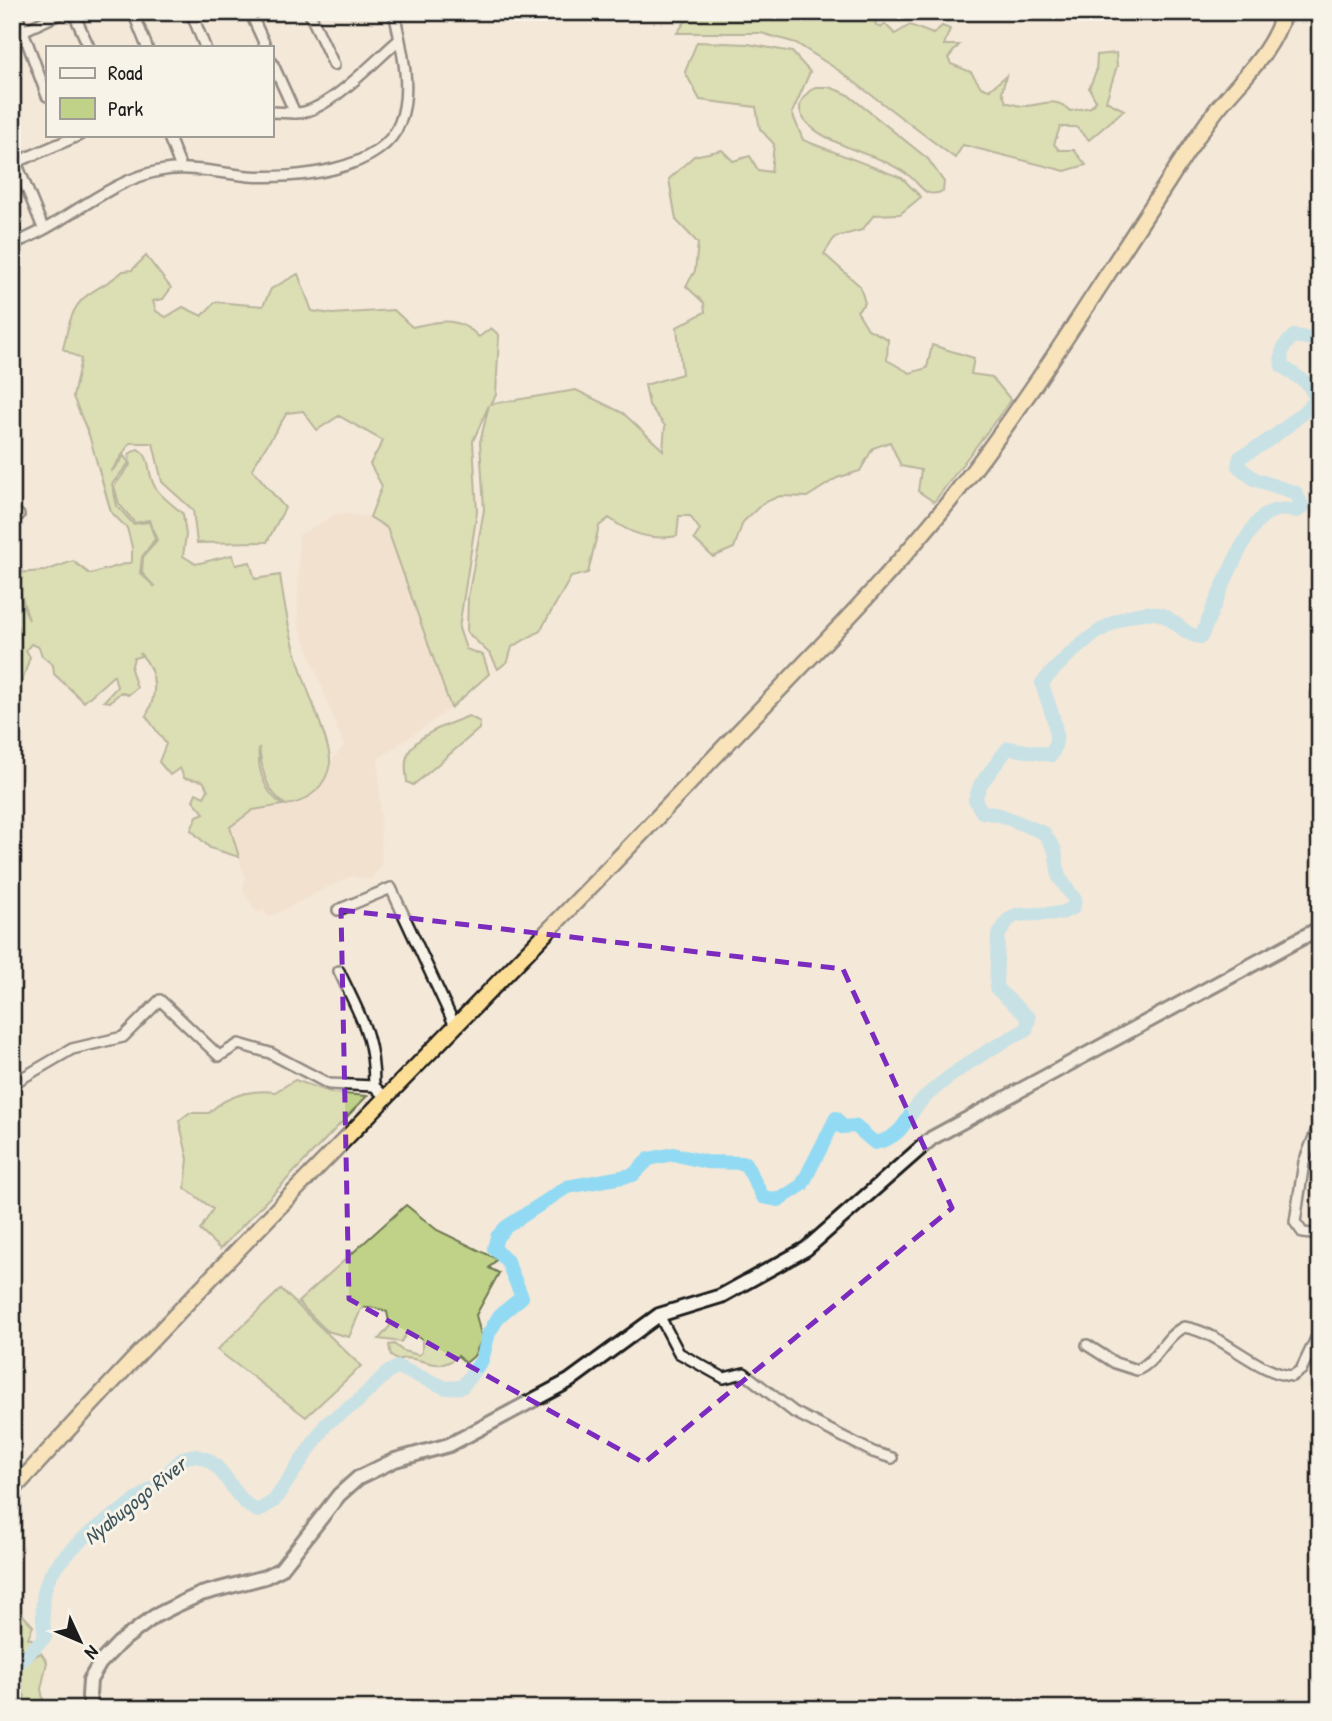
<svg xmlns="http://www.w3.org/2000/svg" width="1332" height="1721" viewBox="0 0 1332 1721" font-family="'Patrick Hand',sans-serif">
  <style>
    .built { fill: #f0dac4 }
    .green { fill: #bfd287; stroke: #6e7752; stroke-width: 2 }
    .lines { fill: none; stroke-linecap: round; stroke-linejoin: round }
    .river { stroke: #92daf3; stroke-width: 14 }
    .minor-casing { stroke: #1c1c1c; stroke-width: 14 }
    .secondary-casing { stroke: #1c1c1c; stroke-width: 18 }
    .trunk-casing { stroke: #1c1c1c; stroke-width: 19 }
    .minor { stroke: #f7f3e8; stroke-width: 9 }
    .secondary { stroke: #f7f3e8; stroke-width: 12 }
    .trunk { stroke: #fcde96; stroke-width: 14 }
    .marked { fill: none; stroke: #7b2cbf; stroke-width: 5; stroke-dasharray: 14 9; stroke-linejoin: round }
    .labels { text-anchor: middle; stroke-width: 6; stroke-linejoin: round; paint-order: stroke }
    .water-label { font-size: 21px; font-style: italic; fill: #3f555c; stroke: #f7f3e8 }
  </style>
  <rect width="100%" height="100%" fill="#f4e8d8"/>
  <filter id="ink" filterUnits="userSpaceOnUse"><feTurbulence type="fractalNoise" baseFrequency=".0143" numOctaves="2"/><feDisplacementMap in="SourceGraphic" scale="14" xChannelSelector="R" yChannelSelector="G"/><feConvolveMatrix kernelMatrix="1 2 1 2 8 2 1 2 1" color-interpolation-filters="sRGB"/></filter>
  <g filter="url(#ink)">
    <!-- built -->
    <path class="built" d="M339 513 370 517 387 528 451 708 378 759 382 864 371 880 351 876 269 917 263 910 257 913 243 891 245 877 229 828 253 810 299 804 313 795 322 783 330 762 344 746 298 623 299 535Z"/>
    <!-- green -->
    <g class="green">
      <path d="M696 12H873L876 25 881 28 885 24 895 34 910 25 933 34 942 26 950 29 944 45H959L948 58 951 64 971 72 981 87 989 90 1006 76 1002 92 1006 102C1012 104 1019 106 1024 106 1042 106 1055 95 1070 111L1091 107 1096 101 1089 88 1096 72 1097 55 1116 53 1117 66 1106 101 1124 110 1089 140 1076 127H1060L1054 144 1059 150H1074L1086 165 1065 171 963 145 955 158 841 72 796 43 761 33H677L687 19Z"/>
      <path d="M697 42 748 44 792 52 810 72 792 113 803 140 902 178 921 197 900 214 874 215 862 230 835 237 824 254 860 286 865 303 857 311 868 329 888 339 887 360 910 373 927 368 932 345 974 358 971 374 992 377 1011 400 934 502 918 491 921 470 901 466 890 442 873 448 860 471 837 478 807 497 780 496 763 503 743 522 734 548 713 557 694 539 700 530 690 516H679L677 536C651 541 630 534 609 518L599 526 588 573 571 577 540 631 512 647 508 661 498 669 491 655 467 632 468 597 484 510 480 442 489 405 473 441 477 512 459 628 466 649 483 655 489 674 451 708 387 528 370 517 382 486 370 464 383 441 339 416 317 430 303 411 287 413 252 469 285 508 267 542 197 543 193 510 162 482 153 443H130L111 472 124 456 129 463 112 484 117 506 133 524 149 522 155 539 142 557 140 573 155 587 142 573 143 557 157 540 149 520 135 523 119 504 114 486 130 465 129 454 138 449C152 457 147 472 154 485 158 495 175 506 183 514L186 535 183 556 196 564 232 555 236 565 250 562 255 579 280 575C284 606 291 640 301 670 306 689 332 747 330 763 327 786 307 803 286 805 265 791 262 770 259 747 257 769 264 793 283 805L253 810 230 827 239 857 210 848 191 830 197 816 204 813 193 800 196 793 204 797 208 790 203 781 184 778 180 768 170 775 159 762 166 744 146 716C158 694 157 672 140 653L141 656 134 658 131 669 137 688 128 695 121 692 110 702 104 701 117 687 114 675 84 702 54 674 53 665 42 656 39 647 31 644 26 650 30 657 22 681 12 679V579L29 620 14 573 45 571 73 561 90 574 132 562V547L127 528 111 512 89 435 73 397 81 359 63 349C67 332 70 309 85 297 98 287 111 282 123 271L132 270 146 256 171 288 163 299 153 301 156 311 166 317 183 307 202 316 215 302 263 306 271 289 298 274 312 311 332 314 394 310 412 327C440 321 458 315 479 337L491 328 499 335 496 395 491 404 576 390 623 413 663 450 665 426 649 405 645 385 682 374 677 327 705 312 704 303 686 286 695 271 698 243 676 220 669 179 694 156 722 150 733 161 750 156 758 170 771 172 774 144 760 129 756 107 700 100 685 72Z"/>
      <path d="M815 87H829L847 94 928 159 944 182 943 191C924 200 921 184 908 175 900 169 888 163 879 159 857 151 764 122 815 87Z"/>
      <path d="M469 716 480 722 479 729 422 778 413 785 407 782C406 773 404 762 408 754 416 734 451 723 469 716Z"/>
      <path d="M295 1080 333 1093 367 1096 220 1249 200 1230 213 1209 185 1188 188 1159 179 1121 189 1113H209C225 1096 251 1089 275 1092Z"/>
      <path d="M406 1205 437 1230 497 1259 489 1268 499 1273 476 1315 482 1339 474 1356 466 1363 458 1356C455 1357 453 1361 449 1362 433 1370 414 1353 397 1360L391 1356 389 1345 394 1344 403 1351 419 1355 422 1352V1339L407 1333 401 1342 379 1339 390 1326 387 1312C378 1308 371 1306 361 1309L349 1337 327 1331 298 1302Z"/>
      <path d="M281 1289 361 1366 306 1417 217 1350Z"/>
      <path d="M15 1614H22L33 1626 28 1638 34 1640 33 1647 12 1652Z"/>
      <path d="M41 1653 47 1662 41 1689 45 1709H26L21 1705 25 1696 14 1680C17 1666 29 1658 41 1653Z"/>
    </g>
    <g class="lines">
      <!-- river -->
      <g class="river">
        <path d="M12 1669 45 1637C42 1617 40 1592 51 1574 75 1536 123 1512 158 1484 169 1475 179 1454 195 1456 226 1459 231 1501 258 1511L274 1501 327 1423 356 1403 387 1373 398 1367 446 1388 462 1387 482 1360 489 1333 499 1316 522 1297 507 1261 494 1248 497 1237 506 1227 567 1187 633 1175 649 1159 673 1154 706 1162 745 1163 763 1197 779 1200 802 1185 836 1118 842 1127 855 1126 875 1143C907 1136 904 1116 925 1097 955 1070 990 1048 1026 1030L1029 1018 996 988 998 936 1008 920 1016 915 1061 913 1073 908 1075 900 1059 877 1055 850 1044 833 1000 815 982 812 975 800 980 785 1008 748 1051 755C1065 734 1047 705 1042 683 1065 656 1119 604 1159 614 1175 618 1184 636 1201 637 1213 610 1243 530 1265 515 1275 508 1286 509 1297 511L1303 507 1296 493 1254 479 1238 466 1240 457C1270 442 1292 423 1317 400L1308 384 1282 366C1280 352 1283 345 1294 336L1320 340"/>
        <path d="M12 1698 19 1709"/>
      </g>
      <defs>
        <g id="minor">
          <path d="M16 12 47 96"/>
          <path d="M73 12 89 47"/>
          <path d="M133 12 147 47"/>
          <path d="M191 12 205 47"/>
          <path d="M250 12 266 47"/>
          <path d="M309 12 334 65"/>
          <path d="M12 36 64 12"/>
          <path d="M271 60 295 113 271 112"/>
          <path d="M295 113C326 114 375 60 399 40"/>
          <path d="M168 135 181 168"/>
          <path d="M12 152 43 228"/>
          <path d="M12 164 80 135"/>
          <path d="M12 244C64 226 104 182 159 171 188 165 220 173 249 176 292 179 382 172 400 122 413 88 401 46 394 12"/>
          <path d="M12 517 19 515"/>
          <path d="M338 910 391 888 456 1028"/>
          <path d="M339 971C360 1016 374 1035 374 1086"/>
          <path d="M12 1084 72 1049 123 1037 160 1000 219 1056 239 1044 270 1053 329 1084 374 1086 385 1097"/>
          <path d="M1320 1122 1304 1162 1295 1222 1303 1233 1320 1235"/>
          <path d="M659 1315 679 1353 724 1378 744 1373 794 1412 873 1452 892 1458"/>
          <path d="M1087 1345 1115 1363 1137 1370C1158 1361 1164 1336 1184 1327 1223 1333 1256 1373 1292 1376L1301 1370 1320 1330"/>
        </g>
        <path id="secondary" d="M92 1709 89 1696 90 1680 100 1663 119 1643 155 1616 179 1604 201 1594 265 1577 281 1569 339 1495 358 1478 395 1460 449 1445 468 1435 569 1381 659 1315 721 1296 806 1249 932 1138 1320 928"/>
        <path id="trunk" d="M12 1491C230 1250 463 1023 686 787 775 692 871 600 952 498 1027 403 1086 306 1152 206 1174 173 1194 139 1218 108 1244 76 1272 53 1284 12"/>
      </defs>
      <!-- minor casing -->
      <use href="#minor" class="minor-casing"/>
      <!-- secondary casing -->
      <use href="#secondary" class="secondary-casing"/>
      <!-- trunk casing -->
      <use href="#trunk" class="trunk-casing"/>
      <!-- minor -->
      <use href="#minor" class="minor"/>
      <!-- secondary -->
      <use href="#secondary" class="secondary"/>
      <!-- trunk -->
      <use href="#trunk" class="trunk"/>
    </g>
  </g>
  <!-- marked area -->
  <path d="M0 0H1332V1721H0ZM341 910 843 969 952 1208 644 1463 349 1299Z" fill="#f4e8d8" fill-opacity=".55" fill-rule="evenodd"/>
  <path class="marked" d="M341 910 843 969 952 1208 644 1463 349 1299Z"/>
  <g class="labels">
    <!-- water labels -->
    <g class="water-label">
      <text transform="translate(135 1501) rotate(-39)" y="7">Nyabugogo River</text>
    </g>
  </g>
  <!-- margin -->
  <rect width="1332" height="1721" fill="none" stroke="#f7f3e8" stroke-width="42"/>
  <rect x="21" y="21" width="1290" height="1679" fill="none" stroke="#1c1c1c" stroke-width="2.5" filter="url(#ink)"/>
  <!-- legend -->
  <rect x="46" y="46" width="228" height="91" fill="#f7f3e8" stroke="#9f9d96" stroke-width="2"/>
  <rect x="60" y="68" width="35" height="10" fill="#f7f3e8" stroke="#9f9d96" stroke-width="2"/>
  <text x="108" y="80" font-size="21" fill="#1c1c1c">Road</text>
  <rect x="60" y="98" width="35" height="21" fill="#bfd287" stroke="#9f9d96" stroke-width="2"/>
  <text x="108" y="116" font-size="21" fill="#1c1c1c">Park</text>
  <!-- north arrow -->
  <g transform="translate(80 1641) rotate(134)" stroke="#f7f3e8" stroke-width="5" paint-order="stroke">
  <path d="M0-5L12 26L0 18L-12 26Z" fill="#1c1c1c"/>
  <text y="-10" font-size="19" font-weight="bold" text-anchor="middle" fill="#1c1c1c">N</text>
  </g>
</svg>
